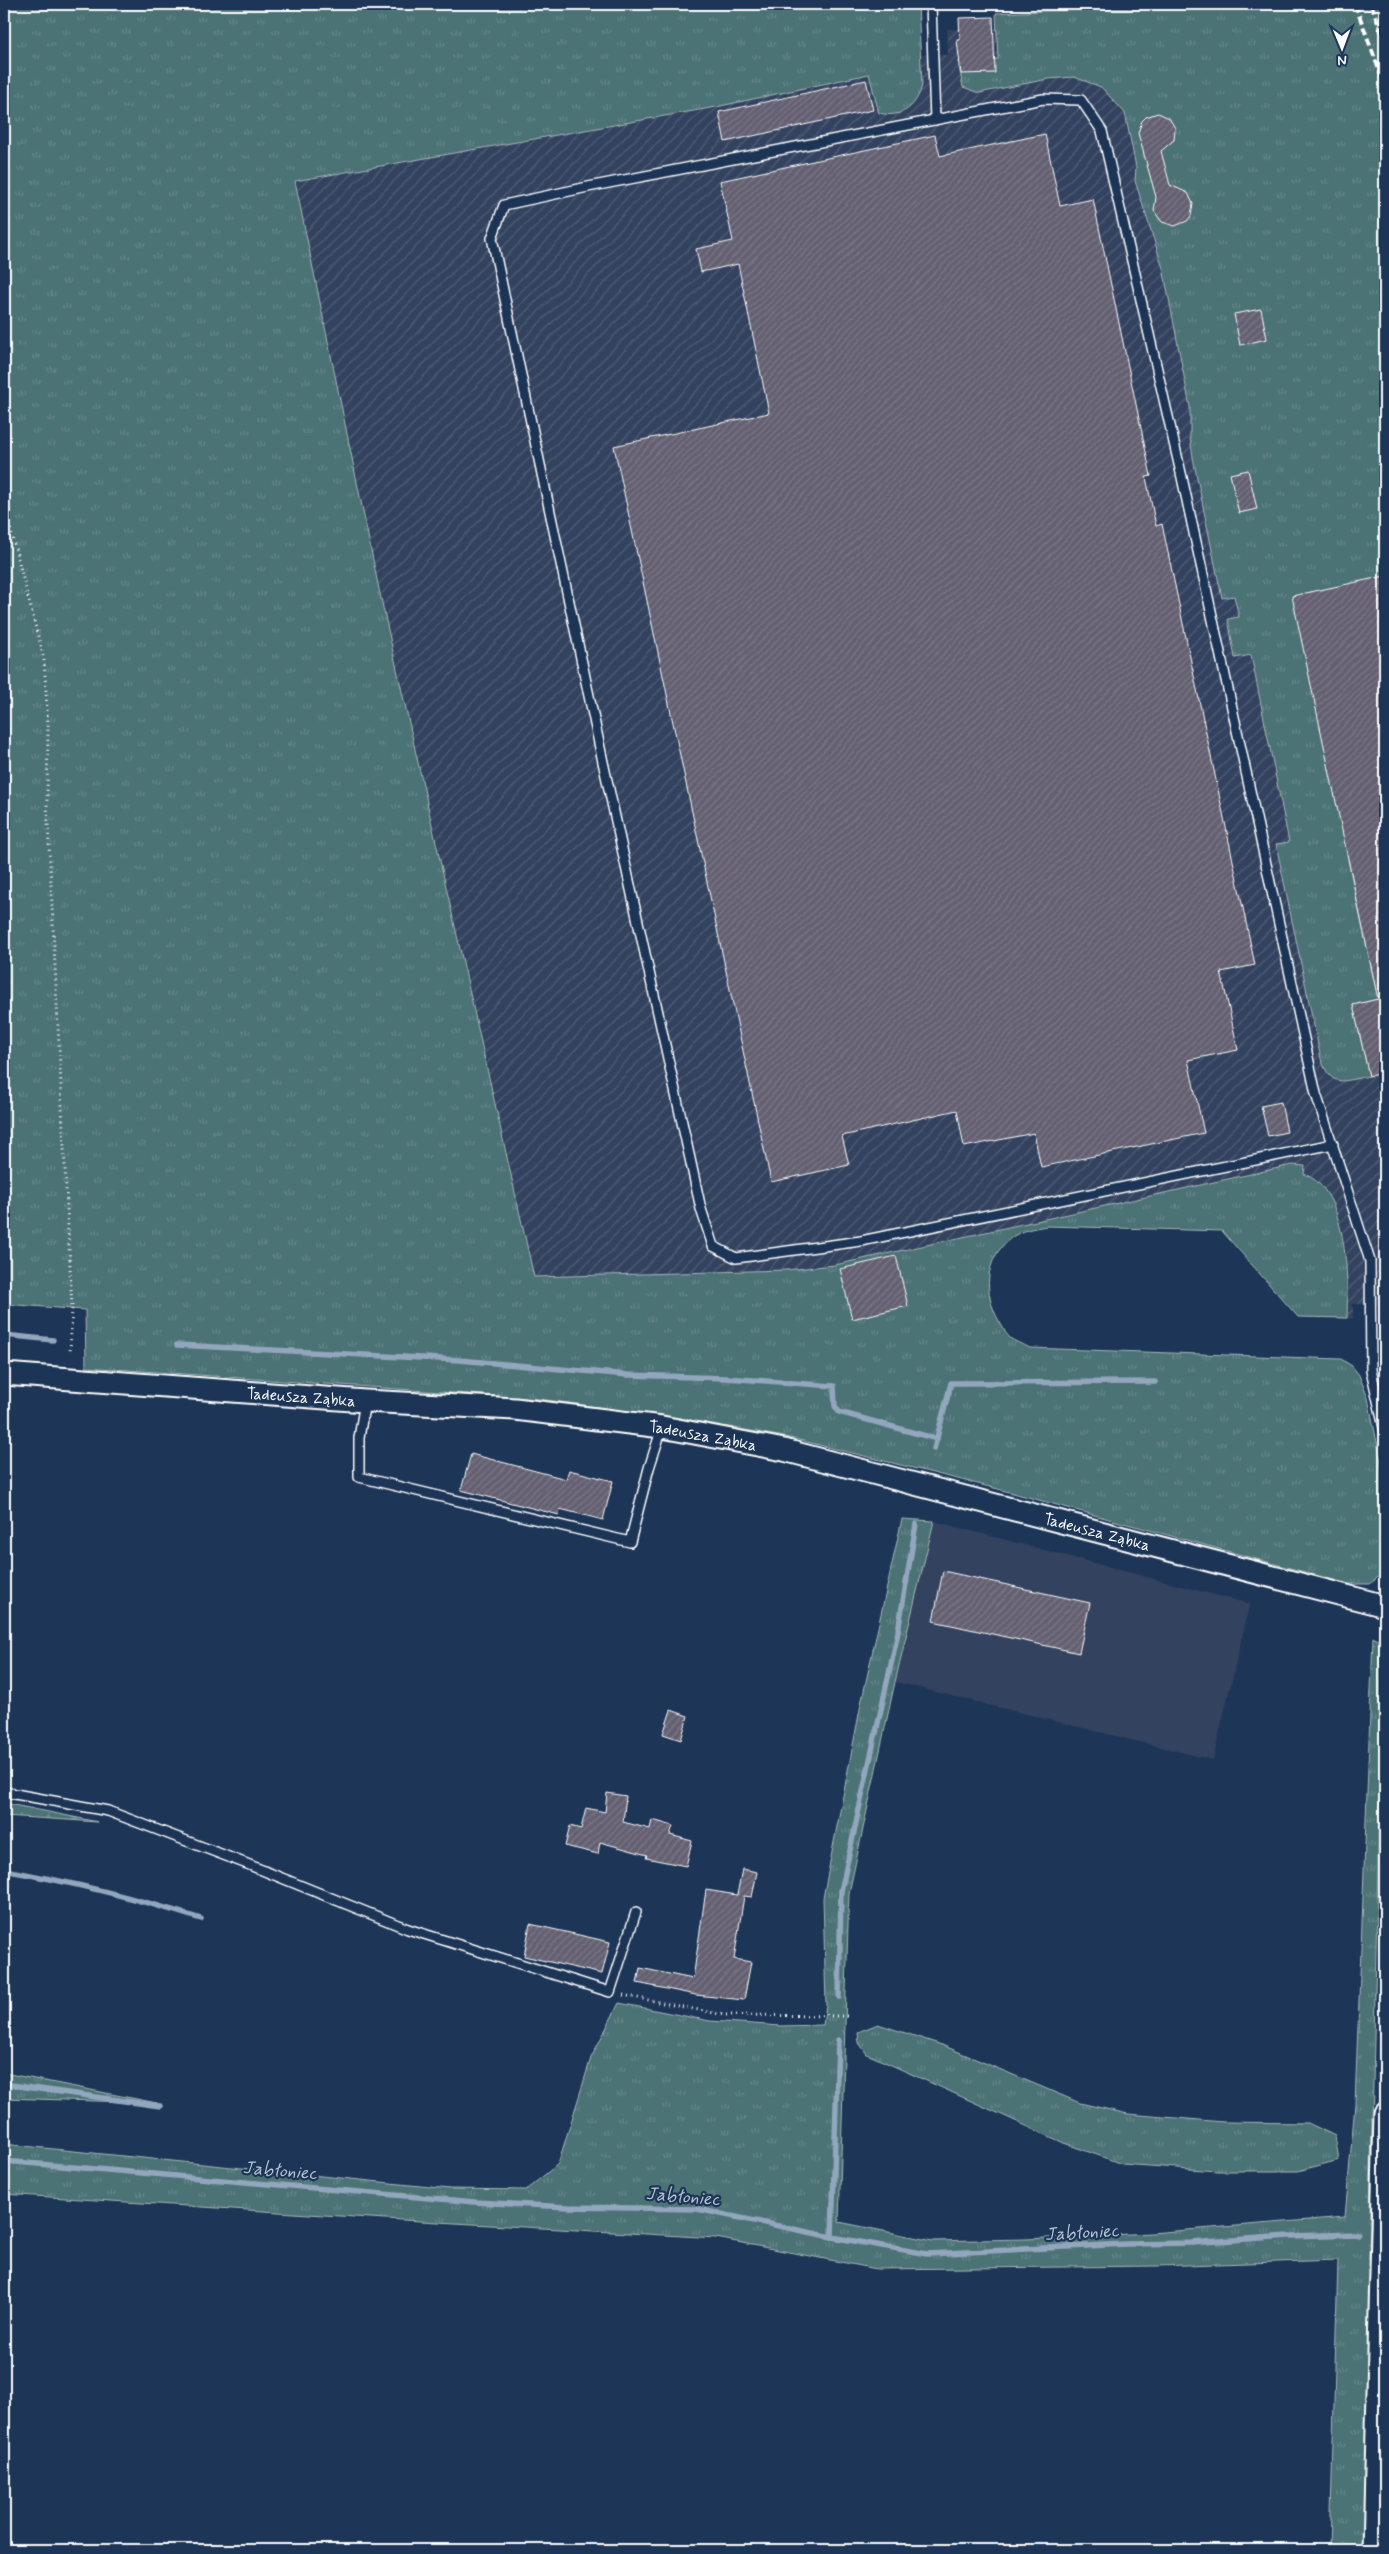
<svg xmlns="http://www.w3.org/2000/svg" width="1389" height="2554" viewBox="0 0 1389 2554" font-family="Mynerve,sans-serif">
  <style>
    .built { fill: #32425f }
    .industrial { fill: url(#industrial-furrows) }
    .grass { fill: url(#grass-tufts); stroke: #a6b8ba }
    .forest { fill: url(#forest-firs); stroke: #a6b8ba }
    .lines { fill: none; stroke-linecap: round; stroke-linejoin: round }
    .stream { stroke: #92a7bd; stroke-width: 5.5 }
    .building { fill: url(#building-hatch); stroke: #fff }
    .service-casing { stroke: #fff; stroke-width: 12 }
    .tertiary-casing { stroke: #fff; stroke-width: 25 }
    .path { stroke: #fff; stroke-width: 3; stroke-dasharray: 1 4; stroke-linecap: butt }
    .service { stroke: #1d3557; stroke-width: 9 }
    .tertiary { stroke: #1d3557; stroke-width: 21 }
    .rail { stroke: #fff; stroke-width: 4; stroke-dasharray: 8 4; stroke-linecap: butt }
    .labels { text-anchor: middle; stroke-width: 4.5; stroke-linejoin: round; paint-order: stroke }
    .street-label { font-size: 16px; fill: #fff; stroke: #1d3557 }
    .water-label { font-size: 18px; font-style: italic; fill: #b7c4d3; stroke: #1d3557 }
  </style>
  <defs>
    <pattern id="industrial-furrows" width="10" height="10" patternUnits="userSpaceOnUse" patternTransform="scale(1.25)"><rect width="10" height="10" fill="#32425f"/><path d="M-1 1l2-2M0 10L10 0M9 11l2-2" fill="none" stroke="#515e77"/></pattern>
    <pattern id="grass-tufts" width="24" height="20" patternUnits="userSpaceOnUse" patternTransform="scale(1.25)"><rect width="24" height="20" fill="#4c7275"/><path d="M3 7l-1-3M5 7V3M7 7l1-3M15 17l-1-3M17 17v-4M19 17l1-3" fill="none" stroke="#67878a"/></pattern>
    <pattern id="forest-firs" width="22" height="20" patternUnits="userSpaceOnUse" patternTransform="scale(1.25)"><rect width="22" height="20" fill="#4c7275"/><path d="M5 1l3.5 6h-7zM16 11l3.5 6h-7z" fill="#67878a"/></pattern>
    <pattern id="building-hatch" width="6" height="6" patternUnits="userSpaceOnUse" patternTransform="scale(1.25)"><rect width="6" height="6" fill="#646071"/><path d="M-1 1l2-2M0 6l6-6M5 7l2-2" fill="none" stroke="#7b7886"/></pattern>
  </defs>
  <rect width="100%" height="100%" fill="#1d3557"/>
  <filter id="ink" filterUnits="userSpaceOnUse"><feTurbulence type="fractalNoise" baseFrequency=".02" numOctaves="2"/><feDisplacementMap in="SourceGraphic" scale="10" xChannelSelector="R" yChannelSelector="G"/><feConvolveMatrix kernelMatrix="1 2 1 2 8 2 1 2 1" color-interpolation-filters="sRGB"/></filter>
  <g filter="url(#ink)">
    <!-- built -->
    <path class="built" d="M934 1521 1250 1604 1213 1760 895 1682Z"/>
    <!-- industrial -->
    <path class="industrial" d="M29 4H918L920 54 948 55 947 29 1265 23 1385 4V1305L1353 1304V1319L1298 1317 1292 1295 1197 1189 960 1242 955 1342 352 1284Z"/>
    <!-- grass -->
    <g class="grass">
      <path d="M4 4H918L922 85C917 106 902 119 879 113L869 74 716 107 295 181 380 594 534 1277 786 1270 835 1265 1292 1165 1305 1166 1304 1174C1348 1190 1348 1279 1347 1318L1298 1317 1222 1231 1047 1226C1035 1228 1021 1230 1011 1238 984 1259 983 1293 999 1321 1002 1325 1005 1333 1009 1337 1014 1342 1023 1344 1030 1348L1341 1359 1352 1366 1359 1375 1368 1398 1385 1482 1384 1572 1370 1584H1349L998 1489 795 1439 679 1418 539 1399 86 1367 85 1310 4 1304Z"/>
      <path d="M1225 4H1385V851L1348 860 1378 999 1353 1005 1369 1076C1342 1081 1332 1089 1321 1059L1276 844 1289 842 1251 655 1235 658 1228 619 1239 617 1234 596 1222 598 1194 463 1190 438V407L1163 268 1135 181 1136 167 1125 113 1101 87 1074 77 1048 79 979 93 963 87 958 62 998 59 996 13Z"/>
      <path d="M902 1519 934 1521 895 1682 849 1893 839 2222 933 2241 1026 2239 1151 2233 1345 2217 1355 2104 1373 1637 1383 1643 1369 2259 1385 2260V2550H1330L1338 2260 1157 2266 877 2269 716 2238 385 2219 4 2194V2144L450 2189 526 2190 558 2164 591 2058 619 2003 710 2021 781 2026 823 2025 826 2005 823 1898 861 1704Z"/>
      <path d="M878 2024 942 2045 1080 2103 1128 2114 1224 2122 1308 2123 1335 2136 1339 2160 1298 2171H1217L1122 2164 1064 2143 867 2054 859 2043 858 2032Z"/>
      <path d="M4 2073 157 2103 4 2098Z"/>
    </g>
    <!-- forest -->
    <path class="forest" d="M4 1803 98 1822 4 1816Z"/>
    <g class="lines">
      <!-- stream -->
      <g class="stream">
        <path d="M4 1335 53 1340"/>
        <path d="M177 1345 459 1360 628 1375 726 1378 834 1386 835 1406 839 1412 937 1439"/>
        <path d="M934 1449 951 1383 1155 1382"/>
        <path d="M4 1870C71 1882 136 1898 201 1919"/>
        <path d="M839 1997 841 1891 897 1637 916 1524"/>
        <path d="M4 2084 160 2106"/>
        <path d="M4 2161 475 2202 568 2207 697 2209 832 2237 927 2254 1127 2244 1191 2243 1290 2236 1358 2234"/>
        <path d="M832 2237 838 2040"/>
      </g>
    </g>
    <!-- building -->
    <g class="building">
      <path d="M993 17 995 73 961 74 957 40H960L959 18Z"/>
      <path d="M866 80 873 110 725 142 719 112Z"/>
      <path d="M1158 113 1169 118 1175 128 1174 140 1161 151 1170 185 1188 193 1193 204 1191 216 1187 221 1175 226 1162 222 1154 211 1156 197 1138 133 1142 121 1146 117Z"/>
      <path d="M1045 134 1060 206 1093 199 1151 476 1146 477 1156 526 1162 524 1255 965 1221 972 1238 1050 1188 1060 1204 1133 1041 1167 1034 1133 964 1147 957 1110 842 1136 849 1165 771 1182 614 446 769 413 738 264 701 272 696 249 733 241 720 181 935 135 940 156Z"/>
      <path d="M1261 309 1267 339 1240 345 1234 314Z"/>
      <path d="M1248 470 1257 509 1239 513 1230 474Z"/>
      <path d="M1385 576V1073L1369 1076 1353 1005 1378 999 1292 596Z"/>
      <path d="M1281 1102 1287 1132 1268 1136 1261 1106Z"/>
      <path d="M896 1256 908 1306 852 1319 840 1269Z"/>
      <path d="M471 1454 566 1479 569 1470 613 1481 603 1520 560 1509 559 1515 461 1490Z"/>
      <path d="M943 1571 1090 1603 1079 1653 933 1621Z"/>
      <path d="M671 1710 688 1716 681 1740 663 1734Z"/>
      <path d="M607 1793 626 1796 623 1822 650 1829 652 1820 656 1821 673 1826 670 1835 692 1841 686 1866 646 1858 647 1855 600 1842 598 1854 565 1846 570 1826 581 1829 586 1808 605 1812Z"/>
      <path d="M742 1869 757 1872 752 1897 744 1896 734 1959 751 1962 744 2000 696 1995 637 1983 640 1968 693 1979 706 1890 737 1895Z"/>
      <path d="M530 1924 610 1942 602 1974 524 1956Z"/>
    </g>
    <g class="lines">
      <defs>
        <g id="service">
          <path d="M931 4 935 120"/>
          <path d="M1333 1144 861 1241 736 1258 713 1246 701 1209 603 762 492 238 504 205 588 187 1043 99 1081 100 1102 131 1181 473 1316 1094 1370 1261 1371 1370 1385 1432"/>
          <path d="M365 1401 359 1438V1477L630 1542 649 1468 662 1428"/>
          <path d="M4 1792 108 1811 247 1864 408 1929 610 1992 636 1912"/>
        </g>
        <g id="tertiary">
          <path id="s1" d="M4 1374 365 1401 515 1409 662 1427 784 1450 1385 1606"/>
          <path d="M1374 2550 1385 2113"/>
        </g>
      </defs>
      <!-- service casing -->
      <use href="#service" class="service-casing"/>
      <!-- tertiary casing -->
      <use href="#tertiary" class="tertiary-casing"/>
      <!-- path -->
      <g class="path">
        <path d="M4 505 44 659 48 725 47 804 72 1308 70 1354"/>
        <path d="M623 1995 724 2015 847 2016"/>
      </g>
      <!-- service -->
      <use href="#service" class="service"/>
      <!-- tertiary -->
      <use href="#tertiary" class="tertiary"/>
      <!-- rail -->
      <g class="rail">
        <path d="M1355 4 1385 86"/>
        <path d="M1371 4 1385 42"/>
      </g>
    </g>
  </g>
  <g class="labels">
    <!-- street labels -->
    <g class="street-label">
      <text dy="6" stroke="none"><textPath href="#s1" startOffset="298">Tadeusza Ząbka</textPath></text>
      <text dy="6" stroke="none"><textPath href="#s1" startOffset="702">Tadeusza Ząbka</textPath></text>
      <text dy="6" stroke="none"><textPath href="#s1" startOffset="1108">Tadeusza Ząbka</textPath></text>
    </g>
    <!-- water labels -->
    <g class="water-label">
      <text transform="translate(280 2170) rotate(5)" y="6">Jabłoniec</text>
      <text transform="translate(683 2196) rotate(5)" y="6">Jabłoniec</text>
      <text transform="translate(1082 2232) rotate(-3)" y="6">Jabłoniec</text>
    </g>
  </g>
  <!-- margin -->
  <rect width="1389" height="2554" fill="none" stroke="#1d3557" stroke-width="20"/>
  <rect x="10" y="10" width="1369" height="2534" fill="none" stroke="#fff" stroke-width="2" filter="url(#ink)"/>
  <!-- north arrow -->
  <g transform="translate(1342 48) rotate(179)" stroke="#1d3557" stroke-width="4" paint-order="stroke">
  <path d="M0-4L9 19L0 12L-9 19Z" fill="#ffffff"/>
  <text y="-8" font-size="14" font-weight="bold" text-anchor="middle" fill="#ffffff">N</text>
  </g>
</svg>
